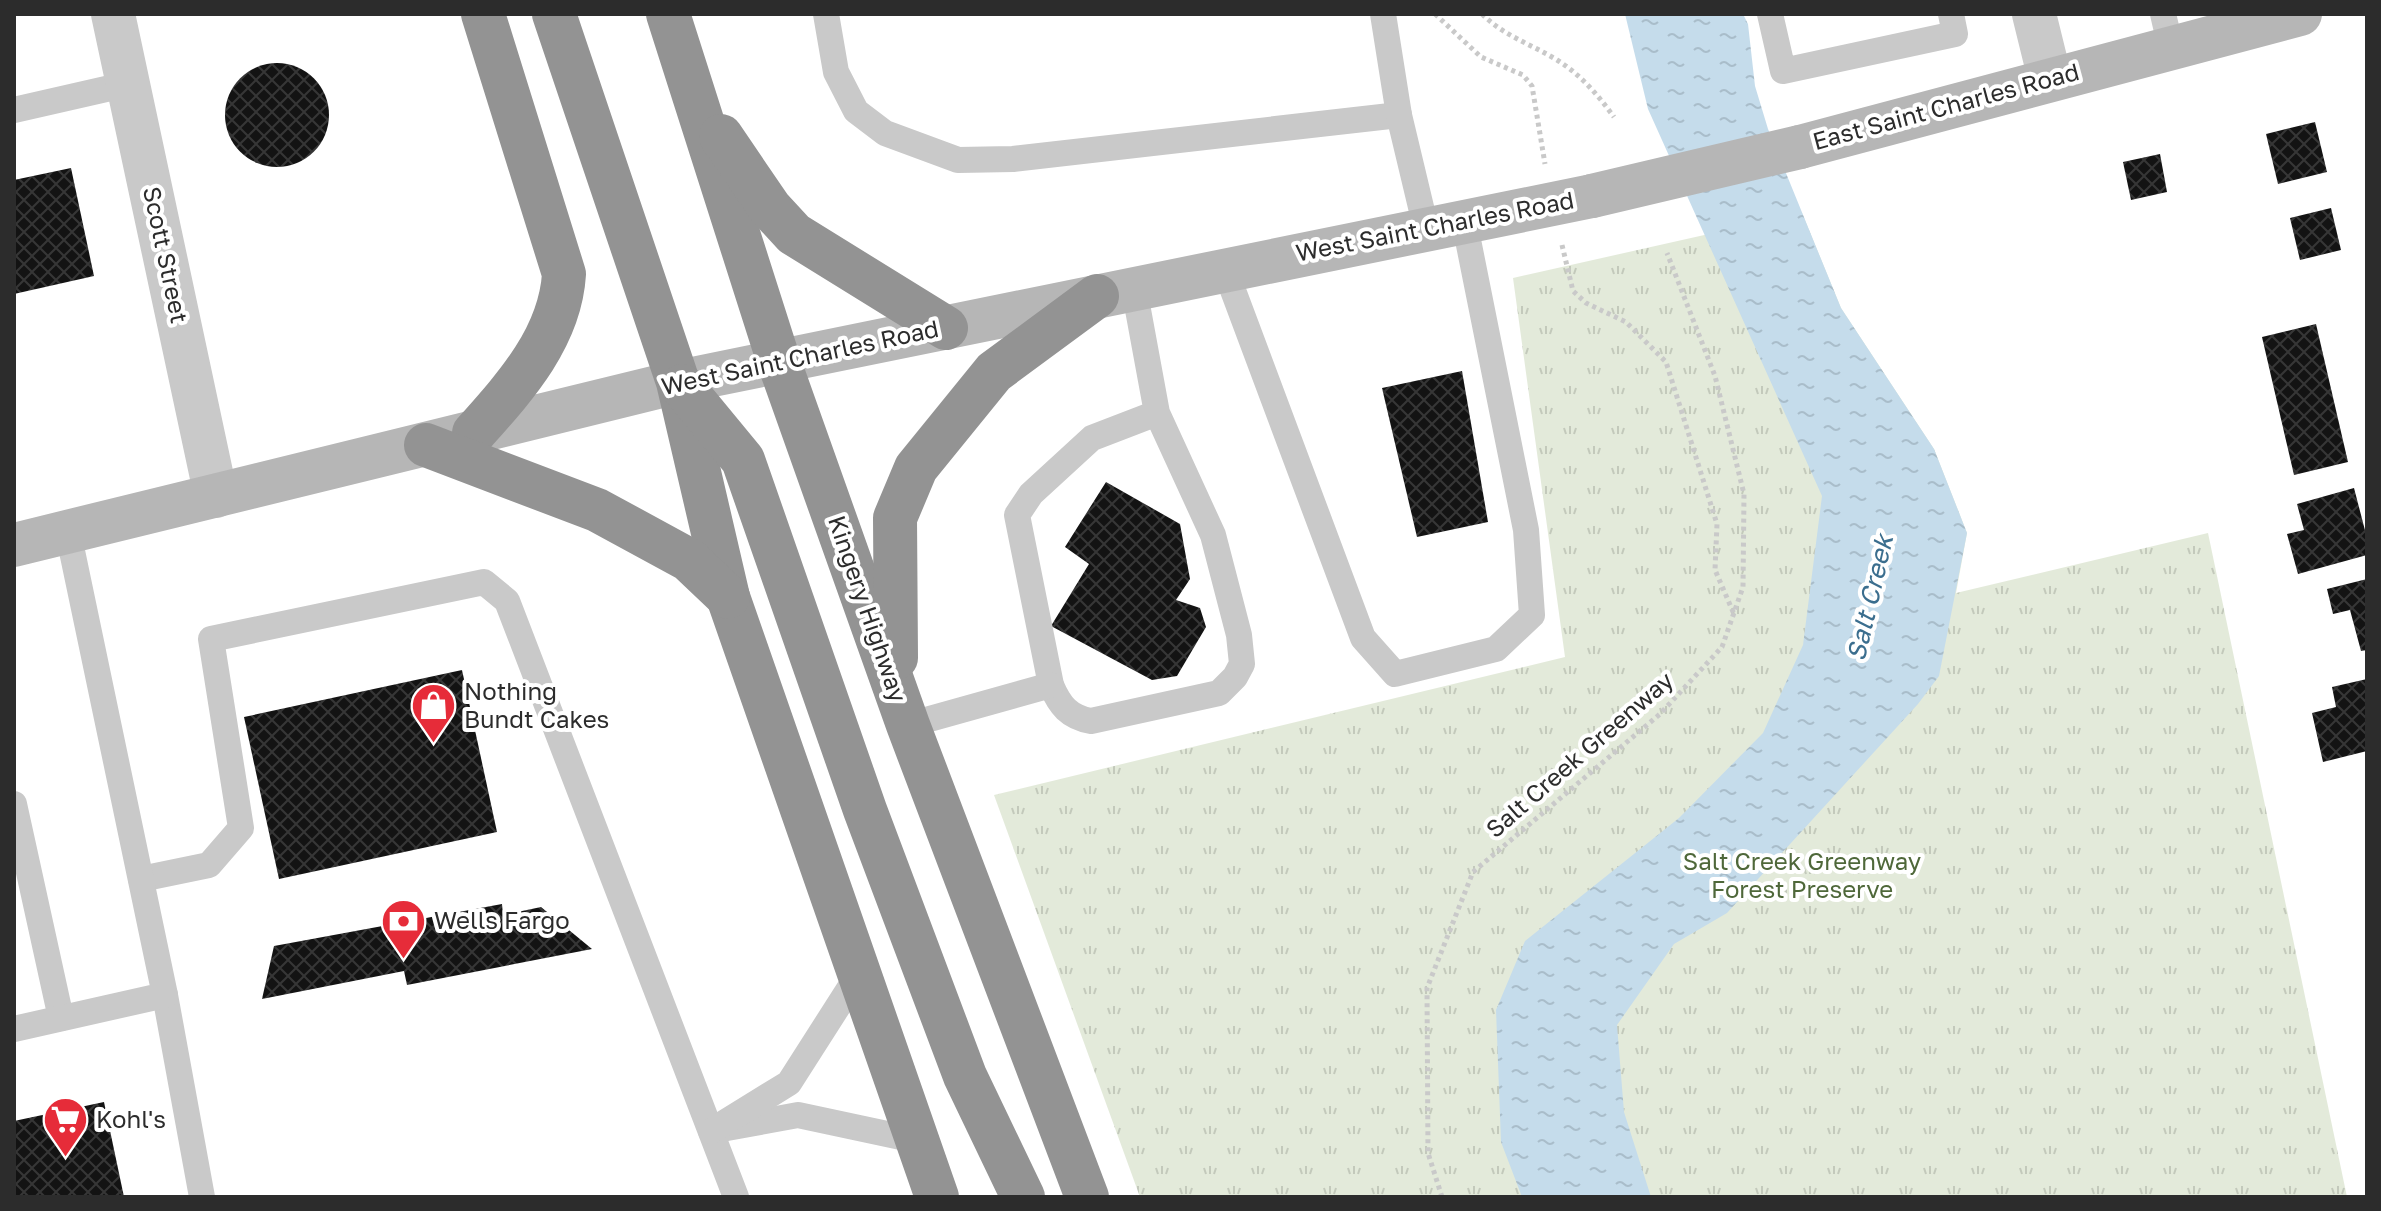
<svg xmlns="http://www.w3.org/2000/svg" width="2381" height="1211" viewBox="0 0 2381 1211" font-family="'Golos Text',sans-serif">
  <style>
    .park { fill: url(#park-tufts) }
    .water { fill: url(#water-ripples) }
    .building { fill: url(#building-cross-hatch) }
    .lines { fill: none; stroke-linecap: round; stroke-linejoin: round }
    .path { stroke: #c9c9c9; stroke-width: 5; stroke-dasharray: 4 4; stroke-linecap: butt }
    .lane { stroke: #c9c9c9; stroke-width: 26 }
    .street { stroke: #c9c9c9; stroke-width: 44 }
    .secondary { stroke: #b6b6b6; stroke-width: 44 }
    .highway { stroke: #939393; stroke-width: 44 }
    .secondary-bridge { stroke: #b6b6b6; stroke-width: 44 }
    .labels { text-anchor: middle; stroke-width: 8; stroke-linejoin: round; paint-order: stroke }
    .street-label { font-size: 24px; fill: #2c2c2c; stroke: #fff }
    .poi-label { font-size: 24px; fill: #2c2c2c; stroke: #fff; text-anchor: start }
    .park-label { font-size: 24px; fill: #4f683a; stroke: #fff }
    .water-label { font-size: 26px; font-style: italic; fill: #3b6e8e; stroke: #fff }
  </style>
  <defs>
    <pattern id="park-tufts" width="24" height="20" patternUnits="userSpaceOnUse" patternTransform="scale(2)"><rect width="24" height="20" fill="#e3eada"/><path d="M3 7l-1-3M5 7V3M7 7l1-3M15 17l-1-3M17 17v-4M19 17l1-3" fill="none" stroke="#c3c9bb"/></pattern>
    <pattern id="water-ripples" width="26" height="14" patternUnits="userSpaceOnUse" patternTransform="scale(2)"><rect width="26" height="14" fill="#c5dceb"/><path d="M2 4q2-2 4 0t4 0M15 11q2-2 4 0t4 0" fill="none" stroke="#a9bdca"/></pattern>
    <pattern id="building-cross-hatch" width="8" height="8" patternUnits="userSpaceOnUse" patternTransform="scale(2)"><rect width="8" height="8" fill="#131313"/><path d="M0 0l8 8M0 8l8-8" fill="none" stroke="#363636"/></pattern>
  </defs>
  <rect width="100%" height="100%" fill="#fff"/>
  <!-- park -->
  <path class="park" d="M1802 213 1841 308 1934 449 1967 533 1956 593 2208 533 2347 1197H1140L994 795 1565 657 1513 278Z"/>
  <!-- water -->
  <path class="water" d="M1625 14H1743L1748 24 1755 86 1768 129 1841 308 1934 449 1967 533 1939 676 1918 704 1727 913 1674 944 1617 1025 1624 1112 1651 1197H1522L1501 1142 1496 1010 1525 941 1679 818 1763 733 1803 645 1822 496 1648 109Z"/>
  <!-- building -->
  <g class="building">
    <circle cx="277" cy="115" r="52"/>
    <path d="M2315 122 2327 172 2278 184 2266 134Z"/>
    <path d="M2160 154 2167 192 2131 200 2123 162Z"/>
    <path d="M71 168 94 276 14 294V180Z"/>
    <path d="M2331 208 2341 250 2300 260 2290 218Z"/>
    <path d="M2316 324 2348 462 2294 475 2262 337Z"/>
    <path d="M1462 371 1488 522 1417 537 1382 388Z"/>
    <path d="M1106 482 1180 524 1190 579 1176 600 1200 608 1206 627 1177 676 1152 680 1051 626 1089 564 1065 547Z"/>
    <path d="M2354 488 2367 538V555L2298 574 2287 534 2304 530 2297 504Z"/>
    <path d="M2367 579V650L2361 651 2350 610 2333 614 2327 589Z"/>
    <path d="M462 670 497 832 279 879 244 717Z"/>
    <path d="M2367 679V751L2323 762 2312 713 2336 707 2332 687Z"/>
    <path d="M502 904 503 915 541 907 592 949 407 985 404 971 262 999 274 946Z"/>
    <path d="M104 1102 124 1197H14V1121Z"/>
  </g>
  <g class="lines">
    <!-- path -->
    <g class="path">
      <path d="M1435 14 1481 57 1523 75 1532 86 1545 164"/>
      <path d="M1482 14C1504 36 1531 44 1557 60 1580 74 1598 95 1614 117"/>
      <path d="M1562 245 1573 291 1586 303 1626 322 1666 362 1717 524 1715 570 1734 614"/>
      <path d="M1442 1197 1428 1153 1427 988 1473 872 1660 714 1722 647 1743 587 1744 494 1715 376 1667 253"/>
    </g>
    <!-- lane -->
    <g class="lane">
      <path d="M826 14 836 72 856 111 885 133 958 160 1013 159 1399 115"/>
      <path d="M1383 14 1399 115 1426 228"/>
      <path d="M1770 14 1783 71 1955 34 1951 14"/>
      <path d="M2163 14 2171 48"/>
      <path d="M14 110 128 84"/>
      <path d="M1225 269 1363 638 1395 674 1496 649 1532 615 1526 530 1464 220"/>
      <path d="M1134 288 1157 413 1213 535 1239 635 1242 664 1235 677 1219 693 1091 721C1069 717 1060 706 1051 685L1017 515 1031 494 1092 438 1157 413"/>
      <path d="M908 725 1051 685"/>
      <path d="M14 804 61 1018"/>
      <path d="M141 879 209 865 241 828 211 639 484 582 507 601 736 1197"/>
      <path d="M165 995 202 1197"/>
      <path d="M14 1029 165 995 68 532"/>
      <path d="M727 1128 798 1115 915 1140"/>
      <path d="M711 1131 789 1083 858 975"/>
    </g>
    <!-- street -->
    <g class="street">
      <path d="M113 14 216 496"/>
      <path d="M2034 14 2050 79"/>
    </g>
    <!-- secondary -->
    <g class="secondary">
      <path d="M1800 147 2300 14"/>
      <path d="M14 545 678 382 1592 196"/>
    </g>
    <!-- highway -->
    <g class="highway">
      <path d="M554 14 678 382 728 597 937 1197"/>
      <path d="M668 14 779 362 908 725 1087 1197"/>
      <path d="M721 136 770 208 794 234 946 328"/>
      <path d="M682 386 743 460 865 810 965 1076 1023 1197"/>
      <path d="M474 433C515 387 560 338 564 274L483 14"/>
      <path d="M426 445 597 510 689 560 728 597"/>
      <path d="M896 658 895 518 916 468 994 372 1097 296"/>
    </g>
    <!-- secondary-bridge -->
    <path class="secondary-bridge" d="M1592 196 1800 147"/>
  </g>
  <!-- icons -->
  <defs>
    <symbol id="shop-pin" viewBox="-11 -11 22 30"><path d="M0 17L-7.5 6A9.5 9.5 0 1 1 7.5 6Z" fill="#e62c39" stroke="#fff"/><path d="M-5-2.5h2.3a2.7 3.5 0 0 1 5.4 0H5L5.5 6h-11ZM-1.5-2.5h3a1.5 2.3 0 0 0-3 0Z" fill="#fff"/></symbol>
    <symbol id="bank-pin" viewBox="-11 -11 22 30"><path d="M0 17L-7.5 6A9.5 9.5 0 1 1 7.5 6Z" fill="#e62c39" stroke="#fff"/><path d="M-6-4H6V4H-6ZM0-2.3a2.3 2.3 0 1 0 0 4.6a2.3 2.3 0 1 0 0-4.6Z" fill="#fff"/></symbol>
    <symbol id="supermarket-pin" viewBox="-11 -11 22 30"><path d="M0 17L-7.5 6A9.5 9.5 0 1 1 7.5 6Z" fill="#e62c39" stroke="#fff"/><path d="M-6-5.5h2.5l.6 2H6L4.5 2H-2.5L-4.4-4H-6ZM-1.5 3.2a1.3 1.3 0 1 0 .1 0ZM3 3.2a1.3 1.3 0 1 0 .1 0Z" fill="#fff"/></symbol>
  </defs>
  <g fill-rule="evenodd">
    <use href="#shop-pin" x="408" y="680" width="51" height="69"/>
    <use href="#bank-pin" x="378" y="896" width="51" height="69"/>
    <use href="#supermarket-pin" x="40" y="1094" width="51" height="69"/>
  </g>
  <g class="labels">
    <!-- street labels -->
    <g class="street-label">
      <text transform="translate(1946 107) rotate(-15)" y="8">East Saint Charles Road</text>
      <text transform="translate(1435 227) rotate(-11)" y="8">West Saint Charles Road</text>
      <text transform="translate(165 255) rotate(78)" y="8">Scott Street</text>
      <text transform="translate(800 358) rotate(-12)" y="8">West Saint Charles Road</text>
      <text transform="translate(867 609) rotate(71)" y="8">Kingery Highway</text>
      <text transform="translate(1580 755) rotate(-41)" y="8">Salt Creek Greenway</text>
    </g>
    <!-- poi labels -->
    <g class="poi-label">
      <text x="464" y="700">Nothing<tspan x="464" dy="28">Bundt Cakes</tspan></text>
      <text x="434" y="929">Wells Fargo</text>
      <text x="96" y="1128">Kohl's</text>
    </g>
    <!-- park labels -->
    <g class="park-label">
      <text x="1802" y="870">Salt Creek Greenway<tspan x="1802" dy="28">Forest Preserve</tspan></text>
    </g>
    <!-- water labels -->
    <g class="water-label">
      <text transform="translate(1870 598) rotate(-77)" y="9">Salt Creek</text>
    </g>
  </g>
  <!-- border -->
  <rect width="2381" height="1211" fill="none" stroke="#2c2c2c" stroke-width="32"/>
</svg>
